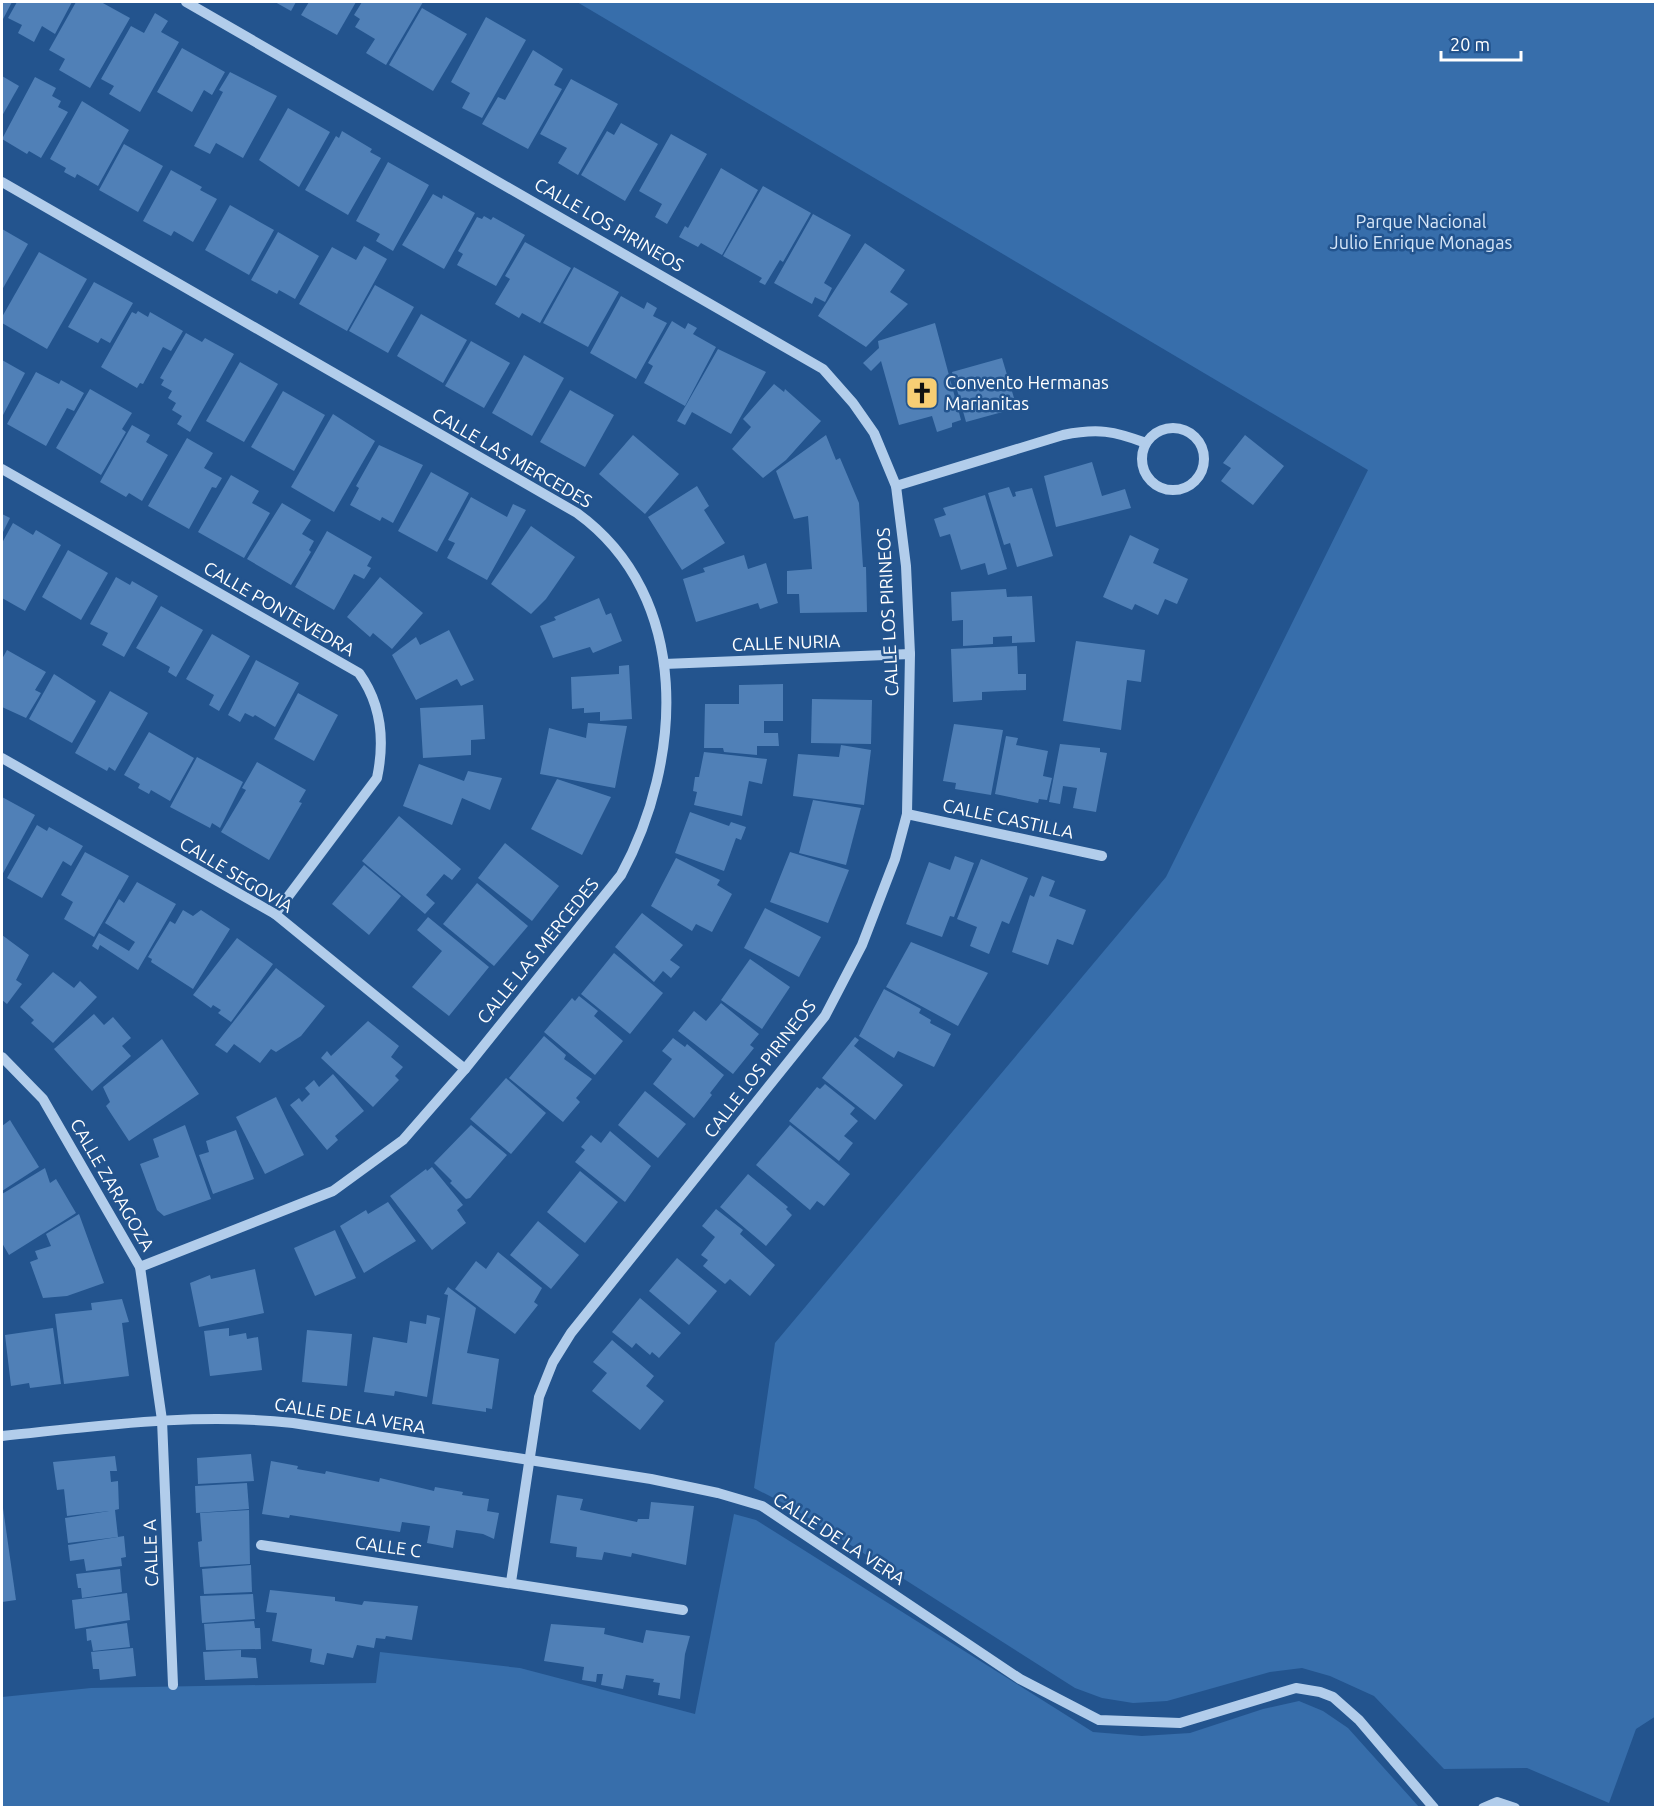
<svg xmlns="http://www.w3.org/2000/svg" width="1657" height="1809" viewBox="0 0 1657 1809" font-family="Ubuntu,sans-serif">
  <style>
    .green { fill: #376eab }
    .building { fill: #5080b7 }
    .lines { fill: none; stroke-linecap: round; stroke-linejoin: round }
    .minor { stroke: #b2cdeb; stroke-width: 10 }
    .labels { text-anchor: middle; stroke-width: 5; stroke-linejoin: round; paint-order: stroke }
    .park-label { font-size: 18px; fill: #d7e7f9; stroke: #23548e }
    .street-label { font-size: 18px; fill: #fff; stroke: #23548e }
    .poi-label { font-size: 18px; fill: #fff; stroke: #23548e; text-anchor: start }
  </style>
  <rect width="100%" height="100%" fill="#23548e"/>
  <!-- green -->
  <g class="green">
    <path d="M577 2H1655L1656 1716 1636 1729 1609 1803 1527 1768 1444 1769 1374 1696 1330 1676 1302 1668 1270 1672 1167 1701 1133 1703 1102 1698 1075 1688 791 1507 754 1488 775 1343 1166 877 1368 470Z"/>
    <path d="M734 1514 756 1520 1093 1732 1142 1736 1190 1733 1263 1709 1299 1701 1323 1711 1348 1728 1419 1807 2 1808V1697L91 1688 376 1683 380 1652 520 1668 695 1714Z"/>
  </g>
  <!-- building -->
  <g class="building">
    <path d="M2 2H12L2 21Z"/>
    <path d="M17 2H72L55 34 42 26 34 42 18 33 22 25 8 18Z"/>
    <path d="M76 2H101L130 18 90 88 59 70 65 59 49 50Z"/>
    <path d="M275 2H296L291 11Z"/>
    <path d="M309 2H356L337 35 301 15Z"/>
    <path d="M362 2H423L386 65 366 53 375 39 355 27 360 19 354 15Z"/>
    <path d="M422 8 467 34 433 91 389 65Z"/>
    <path d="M155 13 168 21 161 32 179 42 140 112 109 94 114 86 101 79 131 26 144 33Z"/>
    <path d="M486 17 526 40 482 118 462 108 470 93 451 82Z"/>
    <path d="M182 48 225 72 212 95 204 90 192 112 157 92Z"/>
    <path d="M533 50 563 69 554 85 562 89 528 149 482 124 498 97 505 100Z"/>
    <path d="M230 72 277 96 243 158 216 143 210 154 194 146 223 92 219 90Z"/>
    <path d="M2 76 19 86 2 116Z"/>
    <path d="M35 77 56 88 52 96 61 101 58 107 68 112 41 158 29 151 27 154 2 139Z"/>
    <path d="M571 79 618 104 578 175 558 163 567 148 540 134Z"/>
    <path d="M82 101 129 130 98 186 77 174 75 178 64 172 66 168 50 159Z"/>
    <path d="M288 108 330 132 299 187 259 160Z"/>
    <path d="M621 123 658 144 625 201 581 175 607 131 614 135Z"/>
    <path d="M342 131 372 149 370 152 381 158 348 215 305 190 336 136 339 138Z"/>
    <path d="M671 134 707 154 667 224 655 217 662 204 639 191Z"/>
    <path d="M124 144 163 166 138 212 99 190Z"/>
    <path d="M388 162 429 185 393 251 376 241 380 234 356 221Z"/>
    <path d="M721 168 758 190 722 255 701 243 698 247 679 237 685 226 688 228Z"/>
    <path d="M171 170 202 187 200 190 217 199 193 242 174 231 171 236 143 221Z"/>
    <path d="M763 186 811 213 783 262 780 260 765 285 759 282 762 278 723 256Z"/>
    <path d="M433 194 442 199 443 195 475 213 444 269 402 245Z"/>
    <path d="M230 205 274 230 249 275 205 250Z"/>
    <path d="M813 214 851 235 824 283 832 288 825 302 815 297 812 304 774 283Z"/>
    <path d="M484 216 491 220 493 217 525 235 496 286 457 265 463 254 458 251 477 217 482 219Z"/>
    <path d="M2 229 28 244 2 290Z"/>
    <path d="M278 232 319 256 295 299 279 290 277 294 251 280Z"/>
    <path d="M525 242 571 268 540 323 522 313 519 318 495 304 510 279 505 276Z"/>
    <path d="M865 243 905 270 890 292 908 304 866 347 818 316Z"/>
    <path d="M364 246 387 259 347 331 299 304 332 247 356 260Z"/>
    <path d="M39 252 87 279 47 349 2 323V317Z"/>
    <path d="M574 267 619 292 588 347 543 323Z"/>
    <path d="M94 282 133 303 110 343 101 338 98 343 68 327Z"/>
    <path d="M375 285 414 307 388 353 349 331Z"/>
    <path d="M621 296 644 309 647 302 657 308 653 316 667 323 636 379 590 353Z"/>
    <path d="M138 311 148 317 150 312 183 331 171 351 163 347 143 384 140 383 137 388 101 367 132 312 136 314Z"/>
    <path d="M421 314 467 340 443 383 397 356Z"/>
    <path d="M672 321 685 329 688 323 697 328 693 334 716 347 685 406 644 383 653 366 648 363Z"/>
    <path d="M935 323 961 420 952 423V427L937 432 932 416 899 425 881 361 871 371 863 363 879 348 878 341Z"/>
    <path d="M186 333 202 342 205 338 234 354 190 432 177 424 182 416 172 410 176 403 168 398 172 391 161 385 164 380 160 378Z"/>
    <path d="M471 341 510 363 484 408 445 386Z"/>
    <path d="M718 349 766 372 731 434 692 412 685 425 677 421Z"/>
    <path d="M524 355 564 378 532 436 492 413Z"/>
    <path d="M1002 358 1017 408 966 422 952 372Z"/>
    <path d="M2 360 25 373 2 417Z"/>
    <path d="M240 362 278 384 244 442 206 421Z"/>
    <path d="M36 372 59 384 61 380 84 393 74 411 67 408 46 446 7 424Z"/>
    <path d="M774 384 784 392 785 389 821 421 786 460 763 478 732 449 751 427 743 419Z"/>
    <path d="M90 389 132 413 122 429 126 432 101 475 56 448Z"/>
    <path d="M570 390 614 415 585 467 540 442Z"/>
    <path d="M283 391 325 415 294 471 251 447Z"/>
    <path d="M333 414 375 441 334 512 291 487Z"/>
    <path d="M132 425 150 435 146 442 168 455 142 501 129 493 126 497 100 482Z"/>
    <path d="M633 435 679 474 645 514 599 474Z"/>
    <path d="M826 435 836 460 840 458 859 503 863 567H866L867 612 800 613 799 594H787V571L812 569 808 516 794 519 776 471Z"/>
    <path d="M1245 435 1284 466 1253 505 1221 481 1231 468 1223 463Z"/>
    <path d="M187 438 213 453 204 468 222 478 216 488 212 487 189 529 148 506Z"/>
    <path d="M379 445 423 465 393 523 382 517 380 521 350 505 359 488 356 486Z"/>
    <path d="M1092 462 1102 496 1125 489 1131 508 1056 527 1044 476Z"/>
    <path d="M431 472 469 493 437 552 398 531Z"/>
    <path d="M231 475 259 491 252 503 270 513 244 558 198 532Z"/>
    <path d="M697 486 709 506 704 510 725 543 682 570 648 517Z"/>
    <path d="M1009 487 1013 497 1016 496 1015 492 1032 488 1053 556 1017 567 1010 543 1004 545 988 493Z"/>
    <path d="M985 495 1007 569 988 575 985 563 961 570 950 534 940 537 934 519 946 515 943 508Z"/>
    <path d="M471 497 507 517 513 504 526 510 487 580 447 558 455 543 448 540Z"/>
    <path d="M282 503 311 520 302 534 314 541 309 550 311 552 291 585 247 559Z"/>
    <path d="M2 514 10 518 2 534Z"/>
    <path d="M13 523 33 535 36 530 61 545 25 611 2 598V543Z"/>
    <path d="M531 526 575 557 546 599 531 614 491 584Z"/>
    <path d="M327 531 372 557 367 566 371 568 364 579 354 574 334 610 295 587Z"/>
    <path d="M1130 535 1159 549 1153 563 1188 579 1177 604 1165 599 1158 615 1135 604 1132 610 1103 597Z"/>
    <path d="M68 550 108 573 81 620 42 597Z"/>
    <path d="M744 555 748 569 766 563 778 603 760 609 758 603 696 622 683 579 705 572 703 568Z"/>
    <path d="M116 577 130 585 132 581 158 596 124 657 102 645 108 633 90 624Z"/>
    <path d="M380 577 423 613 392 649 373 633 370 637 347 617Z"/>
    <path d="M1006 589 1007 597 1032 596 1035 642 1012 643V636L993 637V644L963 646V620L952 621 951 592Z"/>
    <path d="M599 598 606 615 611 613 622 641 593 653 590 647 553 658 540 626 556 620 554 617Z"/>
    <path d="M161 606 203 630 176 677 168 672 170 667 136 648Z"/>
    <path d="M449 630 474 680 461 686 457 679 416 700 392 655 416 637 420 645Z"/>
    <path d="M212 634 250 656 219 711 209 705 214 695 186 679Z"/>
    <path d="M1076 641 1145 650 1141 682 1127 680 1121 730 1063 721Z"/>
    <path d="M1017 646 1018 674H1026V690L982 692V700L953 702 951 649Z"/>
    <path d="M7 650 46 672 35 690 41 693 26 718 2 707V659Z"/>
    <path d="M256 660 299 683 275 727 255 715 253 717 245 713 240 722 228 715Z"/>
    <path d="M629 665 632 719 600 721V712L584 713V708L572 709 571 677 619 674V666Z"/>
    <path d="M54 674 96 701 72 743 29 719Z"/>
    <path d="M783 684V721H764V733H778L779 746H757V755L724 752 723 748H704L705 704H739V685Z"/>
    <path d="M110 691 148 713 115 771 109 767 107 771 75 753Z"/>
    <path d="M298 693 338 715 314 761 274 739Z"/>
    <path d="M812 699 872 700 871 744 811 743Z"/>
    <path d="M483 705 485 739 471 740V755L423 758 420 708Z"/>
    <path d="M588 723 627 726 615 788 540 774 549 728 586 738Z"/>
    <path d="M954 724 1003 730 991 795 955 789 956 783 943 781Z"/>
    <path d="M149 732 194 758 170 801 151 790 149 794 138 788 140 784 124 775Z"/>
    <path d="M1006 736 1018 738 1016 745 1048 751 1043 776 1052 778 1047 800 1039 799 1038 803 995 794Z"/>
    <path d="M1060 744 1100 748V752L1107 753 1096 812 1073 808 1077 788 1063 786 1060 804 1049 802Z"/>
    <path d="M841 745 871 750 864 805 793 796 798 754 839 757Z"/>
    <path d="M704 752 767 759 762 784 749 781 742 816 694 805 697 792 693 791 695 777H699Z"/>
    <path d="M197 757 243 782 220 828 212 823 210 828 170 807Z"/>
    <path d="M257 762 306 790 299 802 302 803 269 860 221 832 246 790 242 788Z"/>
    <path d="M419 764 464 781 468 771 502 778 490 810 462 798 452 825 403 806Z"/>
    <path d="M557 779 611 797 582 855 531 829Z"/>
    <path d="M2 797 35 815 2 875Z"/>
    <path d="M813 800 861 808 846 865 799 853Z"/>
    <path d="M690 812 729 826 731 822 746 827 741 840 736 838 724 871 675 853Z"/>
    <path d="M399 816 461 869 452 880 444 874 426 895 435 903 425 914 362 861Z"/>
    <path d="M37 825 47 831 49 827 83 846 71 866 63 861 42 898 7 878Z"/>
    <path d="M505 843 559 886 532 921 478 878Z"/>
    <path d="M85 852 129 876 94 937 64 919 73 902 61 895Z"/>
    <path d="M790 852 849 870 828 923 770 902Z"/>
    <path d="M955 856 974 863 954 917 950 916 942 937 906 924 929 862 950 870Z"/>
    <path d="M676 858 720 880 717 885 732 894 712 932 696 924 692 931 651 906Z"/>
    <path d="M981 859 1028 878 1009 924 1002 921 989 954 970 946 977 927 957 919Z"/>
    <path d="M364 865 401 896 369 935 332 904Z"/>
    <path d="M1042 876 1055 881 1049 896 1086 910 1073 945 1057 939 1048 965 1012 952 1030 895 1034 897Z"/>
    <path d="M137 882 176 904 138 970 100 945 98 950 92 946 99 933 129 951 135 942 105 923 119 899 124 903Z"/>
    <path d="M477 883 528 926 494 966 443 924Z"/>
    <path d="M765 908 821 937 799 977 744 948Z"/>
    <path d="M183 910 193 916 201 910 230 929 193 989 151 962 152 959 148 957 170 921 175 924Z"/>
    <path d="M642 913 683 945 670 960 680 967 671 978 663 971 654 982 615 947Z"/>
    <path d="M428 917 489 967 449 1016 412 987 442 951 417 930Z"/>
    <path d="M2 935 29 955 16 980 22 984 7 1004 2 1000Z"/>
    <path d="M237 938 273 964 231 1022 218 1013 221 1010 213 1005 211 1008 193 995Z"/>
    <path d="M911 942 988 973 958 1026 886 987Z"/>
    <path d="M614 953 663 993 630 1034 581 994Z"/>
    <path d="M750 959 790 987 762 1029 721 1000Z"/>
    <path d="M276 968 325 1006 301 1036 276 1052 271 1049 260 1063 234 1044 227 1053 215 1045Z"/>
    <path d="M53 972 74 988 80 981 97 997 53 1043 31 1023 34 1020 20 1007Z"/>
    <path d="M884 989 921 1009 919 1013 931 1020 930 1023 951 1034 934 1067 898 1051 894 1058 859 1036Z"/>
    <path d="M579 996 598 1011 594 1016 623 1041 595 1075 544 1032 572 998 575 1001Z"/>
    <path d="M721 1003 759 1034 750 1045 754 1048 733 1074 678 1031 694 1011 706 1021Z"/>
    <path d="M94 1014 104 1025 113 1017 131 1038 122 1046 131 1056 92 1091 54 1049Z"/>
    <path d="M368 1021 399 1046 391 1057 403 1067 395 1076 399 1080 373 1107 321 1058 327 1051 331 1056Z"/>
    <path d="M544 1036 566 1055 564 1059 592 1079 576 1098 580 1102 563 1122 509 1078Z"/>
    <path d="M855 1037 859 1040 854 1046 903 1085 875 1120 822 1078Z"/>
    <path d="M673 1038 685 1047 687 1044 724 1075 710 1093 712 1095 694 1118 653 1084 672 1059 662 1051Z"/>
    <path d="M162 1039 199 1094 129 1141 106 1106 110 1102 103 1087Z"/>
    <path d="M333 1074 364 1111 335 1136 338 1140 327 1150 290 1105 299 1098 302 1102 310 1094 305 1088 314 1080 319 1087Z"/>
    <path d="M506 1078 546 1113 511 1154 470 1119Z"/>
    <path d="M825 1084 855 1108 850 1114 858 1121 844 1136 853 1143 839 1161 789 1121 817 1087 820 1089Z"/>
    <path d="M645 1091 686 1124 658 1158 618 1125Z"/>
    <path d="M276 1097 304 1155 265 1174 236 1117Z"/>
    <path d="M10 1120 39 1167 2 1191V1126Z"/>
    <path d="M185 1125 211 1199 164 1216 157 1210 140 1164 159 1157 153 1139Z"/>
    <path d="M471 1125 507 1155 470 1198 466 1199 450 1183 452 1181 434 1163Z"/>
    <path d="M790 1125 850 1174 824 1206 817 1201 810 1210 756 1165Z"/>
    <path d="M236 1130 254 1179 213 1194 199 1155 209 1152 206 1141Z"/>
    <path d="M610 1131 651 1166 625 1202 575 1162 585 1150 581 1147 591 1135 601 1143Z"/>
    <path d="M432 1167 463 1205 457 1210 466 1223 432 1250 390 1196 426 1169 427 1171Z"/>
    <path d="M45 1168 50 1183 56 1179 76 1213 9 1255 2 1243V1194Z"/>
    <path d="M580 1171 618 1202 585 1243 547 1212Z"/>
    <path d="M748 1174 788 1207 786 1209 792 1215 766 1246 720 1207Z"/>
    <path d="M388 1202 416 1241 364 1273 340 1226 366 1210 368 1214Z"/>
    <path d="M716 1209 743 1230 740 1234 775 1265 750 1296 730 1279 725 1284 703 1266 708 1260 701 1255 715 1237 702 1226Z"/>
    <path d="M79 1214 104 1283 67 1296 43 1298 30 1262 38 1259 35 1251 51 1246 46 1234Z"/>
    <path d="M538 1221 579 1255 551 1289 510 1255Z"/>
    <path d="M335 1230 356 1278 315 1296 294 1248Z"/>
    <path d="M498 1252 542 1288 534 1302 538 1305 515 1334 455 1289 476 1261 486 1269Z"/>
    <path d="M677 1258 717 1291 689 1325 649 1291Z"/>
    <path d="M255 1269 264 1313 199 1327 190 1283 210 1275 211 1279Z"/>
    <path d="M448 1287 476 1308 467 1353 499 1359 492 1409 486 1408V1412L432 1404 448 1295 444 1294Z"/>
    <path d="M640 1298 681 1333 659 1358 652 1352 650 1355 636 1343 632 1348 612 1332Z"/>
    <path d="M122 1299 129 1322 122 1323 129 1376 64 1384 55 1314 92 1310 91 1303Z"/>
    <path d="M427 1315 440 1318 427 1397 395 1391 394 1396 364 1392 373 1337 407 1343 410 1321 426 1324Z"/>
    <path d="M53 1328 61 1384 30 1388 29 1383 11 1386 5 1335Z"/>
    <path d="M229 1328V1336L246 1333 247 1339 258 1337 262 1370 210 1376 204 1331Z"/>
    <path d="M307 1330 352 1334 347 1386 302 1382Z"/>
    <path d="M612 1340 654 1376 646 1386 664 1401 640 1430 592 1391 607 1373 593 1362Z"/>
    <path d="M251 1454 254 1481 198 1484 197 1458Z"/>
    <path d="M115 1456 117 1471H110L111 1482 83 1486 118 1481 119 1509 115 1510 118 1537 68 1543 65 1518 109 1511 67 1516 64 1489 74 1488 57 1490 53 1462Z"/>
    <path d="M271 1461 298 1466 297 1469 325 1474 326 1471 379 1482 380 1478 434 1491 435 1487 463 1492 462 1495 489 1499 487 1511 499 1513 494 1539 483 1534 456 1530 453 1548 427 1543 430 1526 402 1522 400 1532 290 1515 289 1518 262 1514Z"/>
    <path d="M247 1483 249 1509 196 1513 195 1486Z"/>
    <path d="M557 1495 583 1499 580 1510 637 1522 638 1519H649L651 1502 694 1506 686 1565 632 1553 631 1557 604 1552 602 1560 576 1557 577 1547 550 1543Z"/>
    <path d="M2 1501 16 1600 2 1602Z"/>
    <path d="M249 1510 250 1564 200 1567 198 1542 202 1541 200 1513Z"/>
    <path d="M124 1536 126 1557 121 1558 122 1566 86 1571 84 1559 70 1561 68 1545Z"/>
    <path d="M251 1565 252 1592 204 1594 202 1569Z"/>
    <path d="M120 1569 122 1592 82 1598 81 1588H78L76 1574Z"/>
    <path d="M270 1590 335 1597V1601L362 1605 364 1601 418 1606 412 1640 386 1636 385 1639 376 1638 374 1648 357 1645 353 1658 327 1653 324 1665 310 1662 312 1649 272 1641 277 1613 266 1612Z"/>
    <path d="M127 1593 130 1620 75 1629 72 1600Z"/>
    <path d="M253 1594 255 1619 202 1623 200 1596Z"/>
    <path d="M254 1621 255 1628H260L261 1649 206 1650 204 1624Z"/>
    <path d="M127 1623 130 1647 93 1651 91 1640 87 1641 86 1629Z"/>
    <path d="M551 1624 605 1628 604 1634 643 1643 646 1630 690 1636 685 1654 680 1699 658 1695 660 1683 653 1682 654 1679 626 1675 623 1689 601 1685 603 1674H597L596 1682 582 1680 584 1667 544 1661Z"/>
    <path d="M133 1648 136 1676 100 1680 99 1669H93L91 1652Z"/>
    <path d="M241 1650V1657L256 1658 258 1678 205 1680 203 1652Z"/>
  </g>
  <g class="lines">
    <!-- minor -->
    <g class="minor">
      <path d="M186 2 823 369 853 403 874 433 896 486 906 566 910 654 907 814 895 859 862 945 825 1016 571 1333 553 1362 539 1397 511 1582"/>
      <path d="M2 182 577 513C693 597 683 761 621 875L465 1069 403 1140 333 1191 140 1267"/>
      <circle cx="1173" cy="459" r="31"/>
      <path d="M2 469 359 673C382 705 385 740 377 778L275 914"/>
      <path d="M896 486 1063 435C1098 428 1114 431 1146 443"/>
      <path d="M664 664 910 654"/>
      <path d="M2 758 275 914 465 1069"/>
      <path d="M907 814 1102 856"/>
      <path d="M2 1057 43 1099 140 1267 162 1420 173 1685"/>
      <path d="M2 1436C99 1426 195 1412 293 1423L651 1479 718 1493 762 1506 1020 1679 1099 1720 1180 1723 1296 1688 1320 1692 1333 1697 1359 1720 1434 1808"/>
      <path d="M261 1545 683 1610"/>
      <path d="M1483 1808 1497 1802 1515 1808"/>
    </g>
  </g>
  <!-- icons -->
  <defs>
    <symbol id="church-square" viewBox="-11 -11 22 22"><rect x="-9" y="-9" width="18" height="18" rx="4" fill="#f7ce74" stroke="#23548e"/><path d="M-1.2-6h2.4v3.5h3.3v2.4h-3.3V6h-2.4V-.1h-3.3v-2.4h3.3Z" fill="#111"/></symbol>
  </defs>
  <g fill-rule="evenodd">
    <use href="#church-square" x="903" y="374" width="38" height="38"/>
  </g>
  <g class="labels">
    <!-- park labels -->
    <g class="park-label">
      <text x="1421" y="228">Parque Nacional<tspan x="1421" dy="21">Julio Enrique Monagas</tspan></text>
    </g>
    <!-- street labels -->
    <g class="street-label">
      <text transform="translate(609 225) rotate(30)" y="6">CALLE LOS PIRINEOS</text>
      <text transform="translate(512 458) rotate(30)" y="6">CALLE LAS MERCEDES</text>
      <text transform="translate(279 609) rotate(30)" y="6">CALLE PONTEVEDRA</text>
      <text transform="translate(888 612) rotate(-93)" y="6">CALLE LOS PIRINEOS</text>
      <text transform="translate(786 643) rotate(-2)" y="6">CALLE NURIA</text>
      <text transform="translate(1008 819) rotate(12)" y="6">CALLE CASTILLA</text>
      <text transform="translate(236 875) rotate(31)" y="6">CALLE SEGOVIA</text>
      <text transform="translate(538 951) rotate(-51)" y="6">CALLE LAS MERCEDES</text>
      <text transform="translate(760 1069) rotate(-52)" y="6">CALLE LOS PIRINEOS</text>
      <text transform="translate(112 1185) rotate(60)" y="6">CALLE ZARAGOZA</text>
      <text transform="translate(350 1416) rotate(9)" y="6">CALLE DE LA VERA</text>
      <text transform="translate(839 1539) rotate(33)" y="6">CALLE DE LA VERA</text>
      <text transform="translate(388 1547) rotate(8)" y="6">CALLE C</text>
      <text transform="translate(151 1553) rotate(-92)" y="6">CALLE A</text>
    </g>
    <!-- poi labels -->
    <g class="poi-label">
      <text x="945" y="389">Convento Hermanas<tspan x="945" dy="21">Marianitas</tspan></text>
    </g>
  </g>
  <!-- border -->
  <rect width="1657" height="1809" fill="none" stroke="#ffffff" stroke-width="6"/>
  <!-- scale -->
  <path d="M1441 51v9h80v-9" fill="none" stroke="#ffffff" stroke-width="3"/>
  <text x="1450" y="51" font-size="18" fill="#ffffff" stroke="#23548e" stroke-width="4.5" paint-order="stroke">20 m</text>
</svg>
